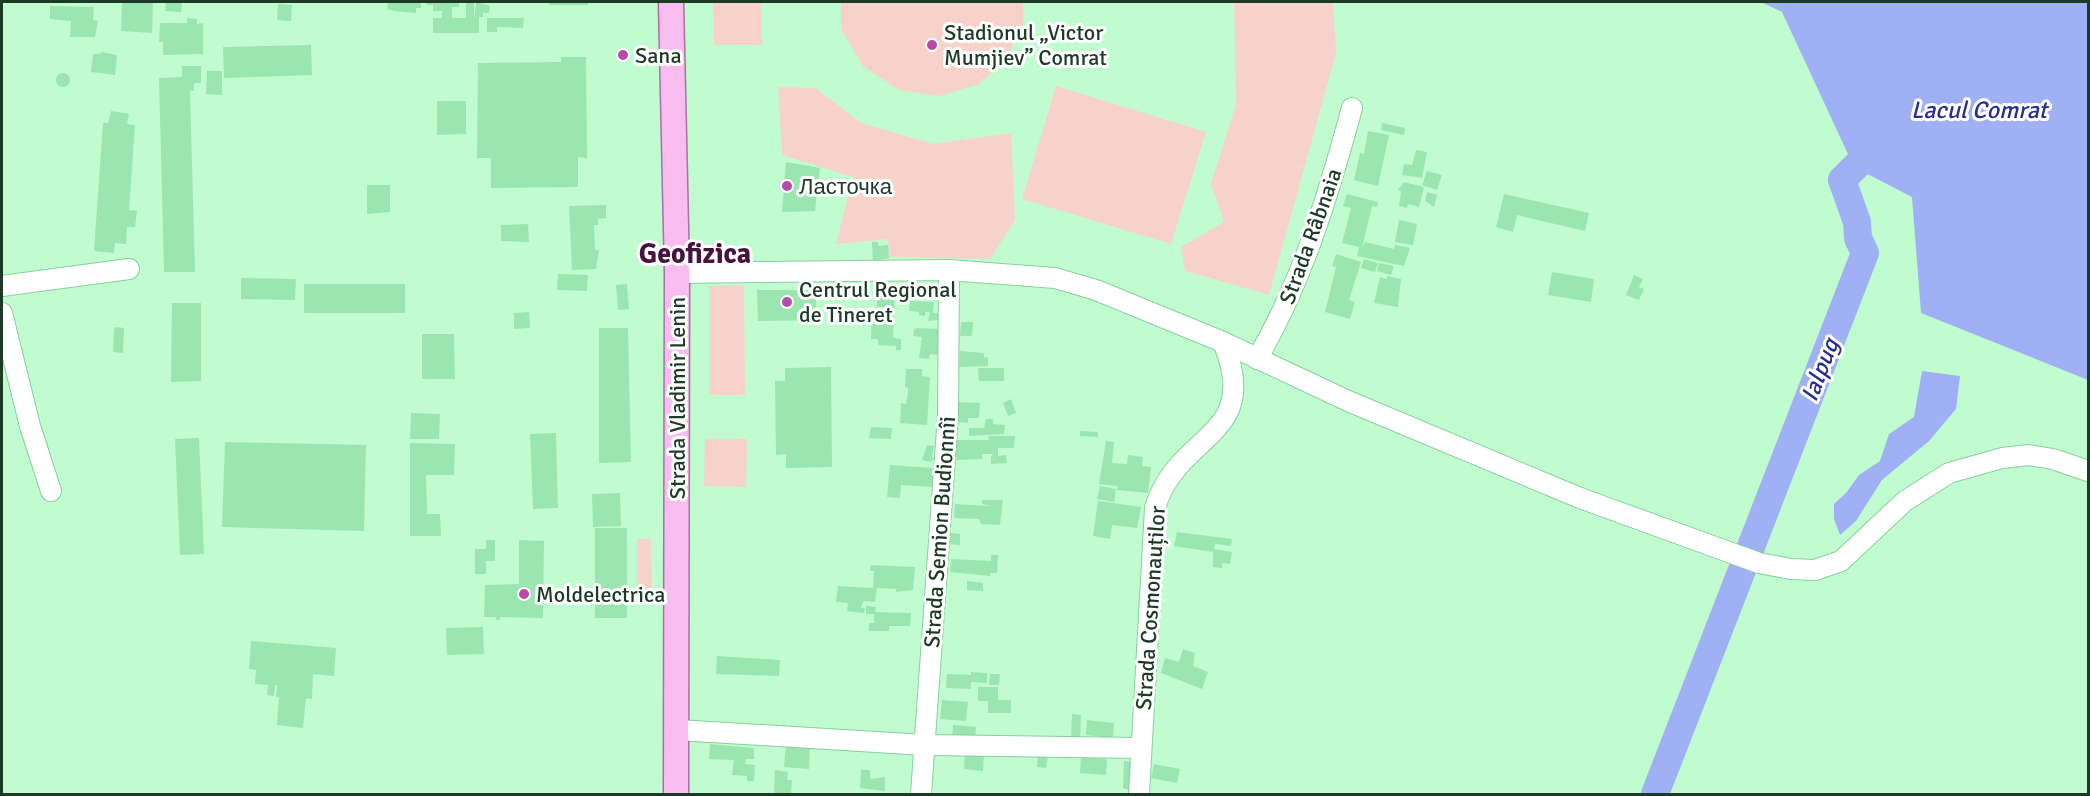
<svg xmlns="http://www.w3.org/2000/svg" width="2090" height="796" viewBox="0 0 2090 796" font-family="Signika,sans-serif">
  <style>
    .green { fill: #f6d2ca }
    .water { fill: #9fb1f4 }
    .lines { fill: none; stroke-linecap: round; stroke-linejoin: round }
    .river { stroke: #9fb1f4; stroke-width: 28 }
    .building { fill: #9be5b0 }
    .minor-casing { stroke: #87d09d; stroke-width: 22 }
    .major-casing { stroke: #a871a2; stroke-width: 27 }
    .minor { stroke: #fff; stroke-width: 20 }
    .major { stroke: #f8bcef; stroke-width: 24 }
    .poi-dot { fill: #b74aa9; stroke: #fff; stroke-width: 2 }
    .labels { text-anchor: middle; stroke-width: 6; stroke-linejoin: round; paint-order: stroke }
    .poi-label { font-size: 22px; fill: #1c3a25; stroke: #fff; text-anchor: start }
    .street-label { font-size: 22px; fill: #1c3a25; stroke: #fff }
    .water-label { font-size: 24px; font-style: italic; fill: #282f8e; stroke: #fff }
    .district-label { font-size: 28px; font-weight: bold; fill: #461240; stroke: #fff }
  </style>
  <rect width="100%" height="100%" fill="#c1fcd1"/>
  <!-- green -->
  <g class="green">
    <path d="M713 2H761L762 45H714Z"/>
    <path d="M841 2H1023V24L1006 61 979 84 940 96 899 90 863 66 841 29Z"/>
    <path d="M1234 2H1333L1336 53 1269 295 1185 271 1181 247 1224 222 1211 184 1236 104Z"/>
    <path d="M1056 86 1206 132 1171 244 1022 199Z"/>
    <path d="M778 87 816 88 861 123 933 144 1011 133 1015 220 990 259 890 257 888 239 836 244 853 177 782 155Z"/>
    <path d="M744 285 745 395H709V286Z"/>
    <path d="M705 439H747L746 487 704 486Z"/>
    <path d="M637 539H651L652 603H637Z"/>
  </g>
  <!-- water -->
  <g class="water">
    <path d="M1761 2H2088V380L1921 313 1912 197 1854 167 1782 12Z"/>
    <path d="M1922 371 1960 376 1956 409 1929 441 1882 480 1856 521 1840 535 1834 519V504L1846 493 1859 475 1880 461 1889 434 1914 417Z"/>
  </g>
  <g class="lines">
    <!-- river -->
    <path class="river" d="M1655 794 1865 253 1858 238 1857 222 1842 180 1882 140"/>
  </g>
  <!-- building -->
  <g class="building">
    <path d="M122 2H153L152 33 121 31Z"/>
    <path d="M166 2H182L181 12 165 11Z"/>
    <path d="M388 2H417L421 3V8H416V13L394 11 387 9Z"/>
    <path d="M427 2H459V7H452V18H466V2H474V20L476 2 490 6 489 13H483V17H479V33H433V18H442V11H433V5H427Z"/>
    <rect x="549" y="2" width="39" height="3"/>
    <path d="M278 4 292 5 291 21 277 20Z"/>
    <path d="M50 6 94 7 93 20 98 21 95 37H70L71 21 50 19Z"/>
    <path d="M187 18 197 19V24L203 23V54L163 55V42H159L160 23H187Z"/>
    <path d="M487 18H524L523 28 497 27V32H487Z"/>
    <path d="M311 45 312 75 224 78 223 47Z"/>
    <path d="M101 52 117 55 115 75 91 72 93 54H101Z"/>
    <path d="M561 57H586L587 158 578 157V187L491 188V158H477L478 63 561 62Z"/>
    <path d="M182 66H201V83H194V91H190L195 272H164L159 78 182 77Z"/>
    <path d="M207 71H222V95L206 94Z"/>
    <circle cx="63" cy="80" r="7"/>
    <path d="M437 101H466V134L437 135Z"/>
    <path d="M111 111 129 114 127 124 135 125 129 210 137 211 135 227H127L126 244 115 243 114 253 94 251 103 123H108Z"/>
    <path d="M1382 123 1405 128 1404 135 1381 130Z"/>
    <path d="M1368 131 1389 135 1378 186 1354 180 1360 153 1364 154Z"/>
    <path d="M1416 150 1427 152 1422 178 1402 175 1404 164 1412 165Z"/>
    <path d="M786 162 820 168 815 211 782 212Z"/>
    <path d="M1427 171 1442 175 1437 190 1422 185Z"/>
    <path d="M1404 182 1424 187 1419 207 1408 204 1407 208 1399 206 1401 191 1398 190Z"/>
    <path d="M367 185H390V212L367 214Z"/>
    <path d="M1427 192 1437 195 1434 207 1425 201Z"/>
    <path d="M1347 194 1378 202 1377 207 1372 206 1362 248 1365 242 1394 249 1395 245 1410 248 1404 266 1357 256 1359 247 1342 243 1351 208 1343 206Z"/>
    <path d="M1504 194 1589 213 1585 231 1517 215 1513 232 1496 227Z"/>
    <path d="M606 205V218L598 219V225H594L595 250H599L596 269 572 270 569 206Z"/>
    <path d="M1399 220 1417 224 1413 245 1395 242Z"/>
    <path d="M528 224 529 242 501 241V225Z"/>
    <path d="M872 242H878V246L888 245 889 258 873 261Z"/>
    <path d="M1336 254 1361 262 1349 300 1355 302 1350 319 1325 312 1336 267 1332 266Z"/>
    <path d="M1364 259 1378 263 1375 272 1361 268Z"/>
    <path d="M1379 263 1394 266 1391 275 1377 271Z"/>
    <path d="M1552 272 1594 279 1591 302 1548 295Z"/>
    <path d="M558 274 588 275 587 291 557 290Z"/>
    <path d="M1634 275 1643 279 1639 287 1644 289 1639 300 1626 295Z"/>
    <path d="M1387 276 1401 279 1398 307 1374 303 1380 277 1387 279Z"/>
    <path d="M241 278 296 279 295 300 241 299Z"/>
    <rect x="304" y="284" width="101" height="29"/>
    <path d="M627 284 629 309 618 310 616 285Z"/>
    <path d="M757 290H816V320L758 321Z"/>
    <path d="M877 292 895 293 894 308 877 307Z"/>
    <path d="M910 301 934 302 933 313H938L939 320 928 321 930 312H925V316L919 315V312L909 311Z"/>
    <path d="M172 303H201V381L171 382Z"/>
    <path d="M872 308 894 309 893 338 901 339V350H896V346L878 345V339H871Z"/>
    <path d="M529 312 530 328 514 329V313Z"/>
    <path d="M961 322H973L972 336H960Z"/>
    <path d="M116 327 124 328 123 353 113 352 114 329Z"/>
    <path d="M599 328H628L631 462 599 463Z"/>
    <path d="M918 328 940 329 938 355 930 354 929 359 919 358 922 337 913 336 914 329Z"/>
    <path d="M422 334H454L455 379H422Z"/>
    <path d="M960 351 984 353V357L988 358V366L959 367Z"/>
    <path d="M831 367 832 467 786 468V454L776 455 775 381H785V368Z"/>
    <path d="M978 368H1004V381H979Z"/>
    <path d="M906 369H922V376L930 377 927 425 900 423 901 403 906 404 908 393V388L905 387Z"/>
    <path d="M1011 399 1016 413 1008 416 1003 403Z"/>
    <path d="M958 402 980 403 979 418H968V423L957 422Z"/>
    <path d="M411 413 440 414 439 439H410Z"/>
    <path d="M986 419H993V424L1005 425 1004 434 969 436V428H984Z"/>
    <path d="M871 427 892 428 891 439 869 438Z"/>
    <path d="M1080 431 1098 432V437L1080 436Z"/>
    <path d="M556 433 558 508 533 509 530 434Z"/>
    <path d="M988 436H1015L1014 448H998V456L1006 455 1007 463 991 464V456L994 454H982V459L955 460V440H989Z"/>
    <path d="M199 438 204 554 180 555 175 439Z"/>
    <path d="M1106 441 1114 442 1112 463 1127 464 1128 455 1143 457 1142 466 1151 467 1148 493 1117 490 1118 483 1117 486 1099 484Z"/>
    <path d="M225 442 366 445 364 531 222 527Z"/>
    <path d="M410 443 455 444 454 475H426L427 514H440L441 536H410Z"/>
    <path d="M927 445 934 446 932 457H935L931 462 922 460Z"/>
    <path d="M890 465 933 468 932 487 901 485 900 498 887 497Z"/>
    <path d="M1100 486 1116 489 1114 502 1097 499Z"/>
    <path d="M620 493 621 526 593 527 592 494Z"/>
    <path d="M982 500H1003L1000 525 981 524 979 519 954 518 955 504 991 506 982 504Z"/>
    <path d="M1098 501 1141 507 1137 528 1112 525 1110 539 1093 536Z"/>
    <rect x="595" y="528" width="32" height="90"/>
    <path d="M1177 532 1232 539 1231 546 1215 544 1214 549 1232 552 1230 564 1222 563V568L1213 567V552L1174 546Z"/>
    <path d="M947 533 960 534V545L946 544Z"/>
    <path d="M486 540H495V561H486V574H475V549H486Z"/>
    <path d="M519 540 544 541 543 618 500 617V620H496V617H484L485 585 519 584Z"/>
    <path d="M991 555H998L997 573H990V576L950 572 951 559 991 561Z"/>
    <path d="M871 565 915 567 913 590 896 592V589L877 588 875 602 864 601 862 604 861 608H865L864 613 847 611 848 603 836 602 838 586 873 588 874 571H870Z"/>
    <path d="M967 581 983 583V591L967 590Z"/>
    <path d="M866 606 876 607 875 612 911 613 910 626H889V631H869V623H874V614H866Z"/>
    <path d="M483 627 484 654 447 655 446 628Z"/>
    <path d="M251 641 336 648 334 676 313 674 312 699 306 698 303 728 277 725 279 697H276L277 685H275L274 696 267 695 268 685 255 684 256 670 249 669Z"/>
    <path d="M1183 649 1195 653 1193 666 1208 672 1202 689 1161 673 1165 658 1179 662Z"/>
    <path d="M717 656 780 660 779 676 716 674Z"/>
    <path d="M971 672 987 673V683L971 682V689L946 688 947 674 971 675Z"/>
    <path d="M990 674H1000L999 685H989Z"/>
    <path d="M978 687H998V700H1011V713H988V701H978Z"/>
    <path d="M942 700 968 702 966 721 940 719Z"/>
    <path d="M1072 714 1081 715 1080 744 1071 743Z"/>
    <path d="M1087 720 1114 723 1113 738 1086 735Z"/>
    <path d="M953 725 976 727 975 740 952 739Z"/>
    <path d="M786 743 810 745 809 769 784 767Z"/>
    <path d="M710 744 754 748V759H746L745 764 755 765 754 781H747V776L732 775 734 760 709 759Z"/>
    <path d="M965 752 984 754 983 771 964 769Z"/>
    <path d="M1038 754 1048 755 1046 768 1037 767Z"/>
    <path d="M1081 757 1107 759 1106 775 1080 773Z"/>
    <path d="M1124 761 1135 762 1133 791 1123 788Z"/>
    <path d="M1154 764 1180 769 1177 783 1151 778Z"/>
    <path d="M775 770 788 772 787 780H792L791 794H774Z"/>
    <path d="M861 770H870V779L885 777V791L860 788Z"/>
  </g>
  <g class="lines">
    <defs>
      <g id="minor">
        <path d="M677 273 949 270 1055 278 1096 290 1223 342 1348 401 1580 498 1759 563 1791 569 1815 570 1841 561 1905 501 1949 473 2002 458 2028 455 2053 459 2088 471"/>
        <path d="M2 286 129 269"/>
        <path d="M2 313 30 426 51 491"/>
        <path d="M1257 359C1303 280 1328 196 1352 108"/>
        <path d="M678 730 925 745 1139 748"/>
        <path d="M921 794 948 415 949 270"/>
        <path d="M1139 794 1155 508C1177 432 1263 439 1223 342"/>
      </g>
      <path id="major" d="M671 2 677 273 676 794"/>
    </defs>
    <!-- minor casing -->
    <use href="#minor" class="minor-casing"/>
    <!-- major casing -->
    <use href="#major" class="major-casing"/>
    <!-- minor -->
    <use href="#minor" class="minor"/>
    <!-- major -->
    <use href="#major" class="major"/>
  </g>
  <!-- markers -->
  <g class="poi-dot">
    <circle cx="932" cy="45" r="6"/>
    <circle cx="623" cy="55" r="6"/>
    <circle cx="787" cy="186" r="6"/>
    <circle cx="787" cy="302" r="6"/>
    <circle cx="524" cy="594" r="6"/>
  </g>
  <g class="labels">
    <!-- poi labels -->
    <g class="poi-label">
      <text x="944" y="40">Stadionul „Victor<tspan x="944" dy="25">Mumjiev” Comrat</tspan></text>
      <text x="635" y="63">Sana</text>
      <text x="799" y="194">Ласточка</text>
      <text x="799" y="297">Centrul Regional<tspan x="799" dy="25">de Tineret</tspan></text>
      <text x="536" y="602">Moldelectrica</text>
    </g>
    <!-- street labels -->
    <g class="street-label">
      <text transform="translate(1310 236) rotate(-70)" y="8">Strada Râbnaia</text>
      <text transform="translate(677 398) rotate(-90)" y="8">Strada Vladimir Lenin</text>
      <text transform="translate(939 532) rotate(-86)" y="8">Strada Semion Budionnîi</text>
      <text transform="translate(1150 608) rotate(-86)" y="8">Strada Cosmonauților</text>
    </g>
    <!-- water labels -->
    <g class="water-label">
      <text x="1979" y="118">Lacul Comrat</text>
      <text transform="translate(1820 370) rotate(-69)" y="8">Ialpug</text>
    </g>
    <!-- district labels -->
    <g class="district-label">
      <text x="695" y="263">Geofizica</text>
    </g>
  </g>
  <!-- border -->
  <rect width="2090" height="796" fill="none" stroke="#1c3a25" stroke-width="6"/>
</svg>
